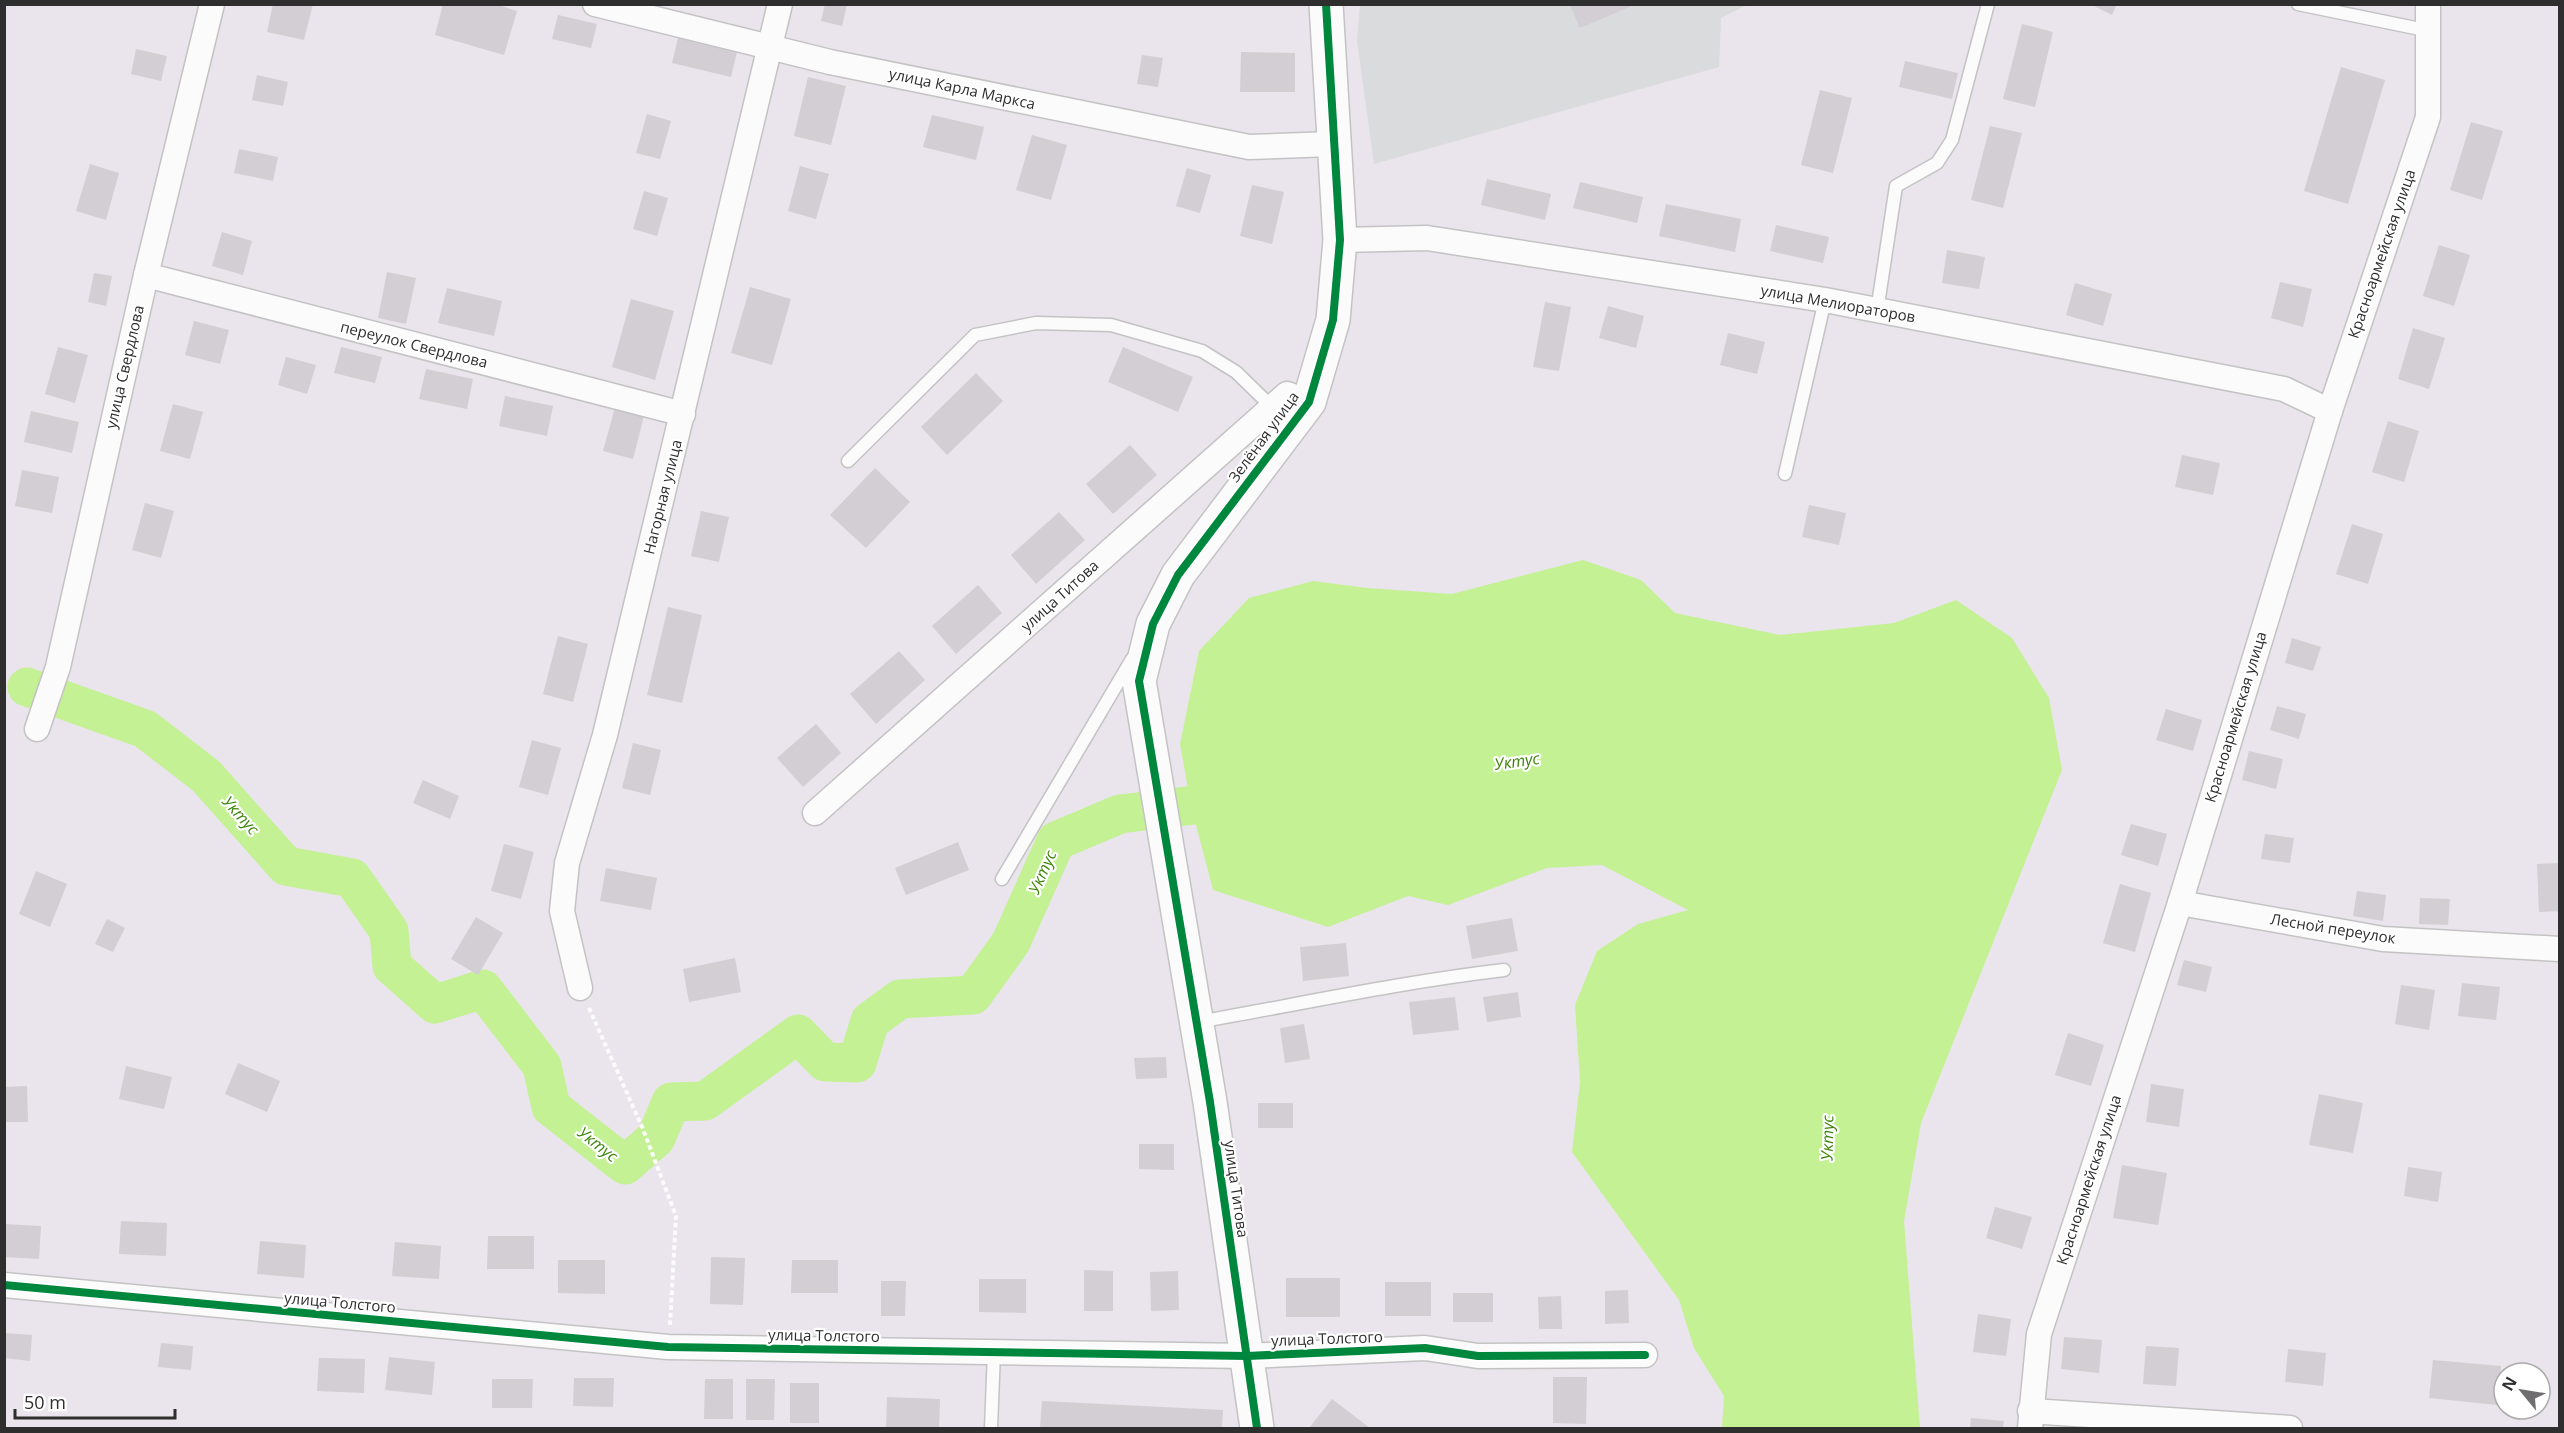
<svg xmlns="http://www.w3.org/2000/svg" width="2564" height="1433" viewBox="0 0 2564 1433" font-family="'Open Sans',sans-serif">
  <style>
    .industrial { fill: #d9dbdd }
    .water { fill: #c4f194 }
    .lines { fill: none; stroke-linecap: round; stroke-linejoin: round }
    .river { stroke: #c4f194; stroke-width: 39 }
    .building { fill: #d3ced4 }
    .lane-casing { stroke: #c3c3c4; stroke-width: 15 }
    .street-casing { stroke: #c3c3c4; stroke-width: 27 }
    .secondary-casing { stroke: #c3c3c4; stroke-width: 36 }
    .path { stroke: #fcfbfc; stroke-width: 4; stroke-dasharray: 4.5 3; stroke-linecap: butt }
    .lane { stroke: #fcfbfc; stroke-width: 12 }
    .street { stroke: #fcfbfc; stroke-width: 24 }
    .secondary { stroke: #fcfbfc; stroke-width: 33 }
    .cycleway-casing { stroke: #fff; stroke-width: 11 }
    .cycleway { stroke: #00873e; stroke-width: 8 }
    .labels { text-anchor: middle; stroke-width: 4.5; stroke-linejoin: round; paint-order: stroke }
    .street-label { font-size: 15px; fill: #2e2e2e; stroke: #fff }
    .water-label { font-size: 16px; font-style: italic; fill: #3c8408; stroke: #fff }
  </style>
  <rect width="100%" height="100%" fill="#eae4ec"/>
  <!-- industrial -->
  <path class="industrial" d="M1360 5H1747L1721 18 1719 67 1374 164 1357 40Z"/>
  <!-- water -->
  <path class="water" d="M1583 560 1641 580 1675 613 1780 635 1894 623 1956 600 2012 638 2049 698 2062 770 1921 1123 1904 1221 1920 1428H1722L1724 1396 1694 1348 1679 1300 1572 1152 1580 1082 1575 1005 1597 951 1638 924 1688 910 1602 865 1547 868 1448 905 1408 896 1328 927 1213 890 1191 806 1180 744 1199 651 1249 598 1313 581 1367 588 1452 594Z"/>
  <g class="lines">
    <!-- river -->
    <path class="river" d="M27 687 145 729 206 776 286 866 352 878 389 931 392 966 435 1004 483 989 542 1066 551 1107 625 1165 656 1138 671 1102 705 1101 798 1034 825 1062 857 1063 870 1021 900 999 973 995 1011 942 1056 841 1120 814 1244 799"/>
  </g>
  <!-- building -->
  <g class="building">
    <path d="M273 4H313L304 40 267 32Z"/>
    <path d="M443 4H495L517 11 504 55 435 35Z"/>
    <path d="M825 4H847L842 26 821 21Z"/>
    <path d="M2090 4H2117L2112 15Z"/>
    <path d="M1570 5H1634L1580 28Z"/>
    <path d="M558 15 597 24 591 48 552 39Z"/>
    <path d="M2022 24 2053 32 2035 107 2003 99Z"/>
    <path d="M678 38 737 52 731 77 672 63Z"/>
    <path d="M136 49 167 56 161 81 131 74Z"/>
    <path d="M1241 52 1295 53V92H1240Z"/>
    <path d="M1142 55 1163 58 1158 87 1137 84Z"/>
    <path d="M1905 61 1958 73 1952 99 1899 87Z"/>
    <path d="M2341 67 2385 80 2348 204 2304 191Z"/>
    <path d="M257 75 288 82 283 106 252 100Z"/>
    <path d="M808 77 846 86 831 145 794 136Z"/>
    <path d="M1820 90 1852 98 1833 173 1801 165Z"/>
    <path d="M647 114 671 121 660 159 636 153Z"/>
    <path d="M932 115 984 127 976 160 923 147Z"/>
    <path d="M2471 122 2503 131 2482 200 2450 190Z"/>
    <path d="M1990 126 2022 133 2003 208 1971 200Z"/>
    <path d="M1032 135 1067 145 1051 200 1016 190Z"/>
    <path d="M239 149 278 157 273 181 234 173Z"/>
    <path d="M90 164 119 173 106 220 76 211Z"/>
    <path d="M800 166 829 174 816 219 788 211Z"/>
    <path d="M1187 168 1211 175 1200 213 1176 206Z"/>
    <path d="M1487 179 1551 194 1545 220 1481 205Z"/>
    <path d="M1580 182 1643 197 1637 223 1573 208Z"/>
    <path d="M1252 185 1284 192 1272 244 1240 236Z"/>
    <path d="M644 191 668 198 657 236 633 229Z"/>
    <path d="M1666 204 1741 219 1735 252 1659 236Z"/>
    <path d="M1776 225 1829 237 1823 263 1770 251Z"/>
    <path d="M222 232 252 241 243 275 212 266Z"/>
    <path d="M2439 245 2470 255 2454 306 2423 296Z"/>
    <path d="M1947 250 1985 257 1979 289 1942 283Z"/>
    <path d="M387 272 416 278 406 324 378 318Z"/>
    <path d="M94 273 112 276 106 306 88 302Z"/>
    <path d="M2280 282 2312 289 2303 327 2271 318Z"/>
    <path d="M2075 283 2112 294 2103 326 2066 315Z"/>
    <path d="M750 287 791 299 772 365 731 353Z"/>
    <path d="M447 288 502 301 494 336 438 323Z"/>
    <path d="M631 299 674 311 655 380 612 367Z"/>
    <path d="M1545 302 1571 307 1559 371 1533 367Z"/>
    <path d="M1608 306 1644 316 1636 348 1599 338Z"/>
    <path d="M194 321 229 330 220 364 185 355Z"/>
    <path d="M2413 328 2445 338 2429 389 2398 379Z"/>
    <path d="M1728 333 1765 342 1757 374 1720 365Z"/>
    <path d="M58 347 88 355 75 403 45 394Z"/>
    <path d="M341 347 382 357 375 383 334 373Z"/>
    <path d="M1123 347 1193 377 1178 412 1108 382Z"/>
    <path d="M286 357 316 365 307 394 278 385Z"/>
    <path d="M426 369 473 379 467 409 419 399Z"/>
    <path d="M976 373 1003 401 947 455 921 427Z"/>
    <path d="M505 396 553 406 547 436 499 426Z"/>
    <path d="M173 404 203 412 190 459 160 451Z"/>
    <path d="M616 404 645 412 633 459 603 451Z"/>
    <path d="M31 411 79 422 72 453 24 442Z"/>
    <path d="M2388 421 2419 431 2404 482 2372 472Z"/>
    <path d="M1130 445 1157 475 1113 514 1086 484Z"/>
    <path d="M2182 455 2220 463 2213 495 2175 487Z"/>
    <path d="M875 468 910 502 866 548 830 515Z"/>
    <path d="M22 470 59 477 52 513 15 506Z"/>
    <path d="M145 503 174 511 161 558 132 550Z"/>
    <path d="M1809 505 1846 513 1839 545 1802 537Z"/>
    <path d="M701 511 729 517 719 562 691 556Z"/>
    <path d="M1059 512 1085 540 1036 584 1011 555Z"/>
    <path d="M2352 524 2383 534 2368 584 2336 574Z"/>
    <path d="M978 585 1002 613 956 654 932 626Z"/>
    <path d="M668 607 702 615 682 703 647 695Z"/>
    <path d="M558 636 588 644 573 702 543 694Z"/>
    <path d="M2292 638 2321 647 2313 671 2285 663Z"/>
    <path d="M899 651 925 680 876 724 850 694Z"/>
    <path d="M2277 706 2306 714 2299 739 2270 730Z"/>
    <path d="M2166 709 2202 720 2193 751 2156 740Z"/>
    <path d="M816 724 841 753 803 787 777 758Z"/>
    <path d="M532 740 561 748 548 795 519 787Z"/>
    <path d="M633 743 661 750 650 795 622 788Z"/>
    <path d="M2249 751 2283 759 2276 789 2242 780Z"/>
    <path d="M423 780 459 796 450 819 413 803Z"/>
    <path d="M2131 824 2167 834 2158 866 2121 855Z"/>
    <path d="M2265 834 2294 838 2290 863 2261 859Z"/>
    <path d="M958 842 969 870 906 895 895 868Z"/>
    <path d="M504 844 534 852 521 899 491 891Z"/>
    <path d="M2560 863V911L2539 912 2537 864Z"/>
    <path d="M606 868 657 878 651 910 600 901Z"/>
    <path d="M36 871 67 884 50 927 19 914Z"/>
    <path d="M2120 884 2151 893 2135 952 2103 943Z"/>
    <path d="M2357 891 2386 895 2383 921 2353 916Z"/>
    <path d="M2420 898 2450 899 2448 925 2419 924Z"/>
    <path d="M476 917 503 933 478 975 451 959Z"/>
    <path d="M1512 918 1518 951 1472 959 1466 926Z"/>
    <path d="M107 919 125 928 113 952 95 944Z"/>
    <path d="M1346 943 1349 976 1303 981 1300 947Z"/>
    <path d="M735 958 741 992 689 1002 683 969Z"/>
    <path d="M2184 960 2212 967 2206 992 2177 985Z"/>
    <path d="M2462 983 2500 987 2496 1020 2458 1016Z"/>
    <path d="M2401 985 2435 990 2429 1030 2395 1024Z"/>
    <path d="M1518 992 1521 1017 1487 1022 1483 997Z"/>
    <path d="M1455 997 1459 1030 1413 1035 1409 1002Z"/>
    <path d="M1304 1024 1310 1059 1285 1063 1280 1028Z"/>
    <path d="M2068 1033 2104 1045 2091 1086 2055 1075Z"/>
    <path d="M1166 1057 1167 1078 1136 1079 1134 1058Z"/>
    <path d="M238 1063 280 1081 267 1112 225 1094Z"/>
    <path d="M126 1066 172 1077 164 1109 119 1099Z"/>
    <path d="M2151 1084 2184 1089 2179 1127 2146 1122Z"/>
    <path d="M27 1086 28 1122H4V1087Z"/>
    <path d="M2319 1094 2363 1103 2353 1153 2309 1145Z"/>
    <rect x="1258" y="1103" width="35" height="25"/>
    <path d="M1139 1144H1174V1170L1139 1169Z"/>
    <path d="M2122 1165 2167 1173 2158 1225 2113 1218Z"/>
    <path d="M2408 1167 2442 1172 2438 1202 2404 1196Z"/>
    <path d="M1995 1207 2032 1217 2022 1249 1986 1238Z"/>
    <path d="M121 1221 167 1223 166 1256 119 1254Z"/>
    <path d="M4 1224 41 1226 39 1259 4 1257Z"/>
    <path d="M488 1236H534V1269H487Z"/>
    <path d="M260 1241 306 1245 304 1278 257 1274Z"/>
    <path d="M395 1242 441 1246 439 1279 392 1276Z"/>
    <path d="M711 1257 745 1258 743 1305 710 1304Z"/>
    <path d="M558 1260H605V1294L558 1293Z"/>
    <path d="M792 1260H838V1293H791Z"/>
    <path d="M1084 1270 1113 1271V1311H1084Z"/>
    <path d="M1178 1271 1179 1310 1151 1311 1150 1272Z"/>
    <rect x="1286" y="1278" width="54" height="39"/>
    <path d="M979 1279H1026V1313L979 1312Z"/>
    <path d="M881 1281H906L905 1316H881Z"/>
    <rect x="1385" y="1282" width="46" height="34"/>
    <path d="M1628 1290 1629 1323 1605 1324V1291Z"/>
    <rect x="1453" y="1293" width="40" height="29"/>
    <path d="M1561 1296 1562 1329H1539L1538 1297Z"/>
    <path d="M1978 1314 2011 1319 2006 1356 1973 1352Z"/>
    <path d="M4 1333 32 1335 30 1361 4 1358Z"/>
    <path d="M2064 1337 2102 1340 2099 1373 2061 1369Z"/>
    <path d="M161 1343 193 1346 191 1370 158 1367Z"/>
    <path d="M2146 1346 2179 1348 2176 1386 2143 1384Z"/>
    <path d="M2288 1349 2326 1353 2323 1386 2285 1382Z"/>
    <path d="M389 1357 435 1362 432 1395 385 1390Z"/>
    <path d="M319 1358 365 1359 364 1393 317 1391Z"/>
    <path d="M2433 1360 2501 1366 2497 1405 2429 1398Z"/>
    <path d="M1553 1377H1587L1586 1424 1553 1423Z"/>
    <path d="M574 1378H614L613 1407 573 1406Z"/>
    <path d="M492 1379H533L532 1408H492Z"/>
    <path d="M705 1379H733V1419H704Z"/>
    <path d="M746 1379H775L774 1420H746Z"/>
    <rect x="790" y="1383" width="29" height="40"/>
    <path d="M887 1397 940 1399 939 1428H886Z"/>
    <path d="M1332 1399 1370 1428H1309Z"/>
    <path d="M1042 1401 1223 1410 1222 1428H1040Z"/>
    <path d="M1971 1418 2004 1421 2003 1428H1970Z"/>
  </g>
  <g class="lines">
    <defs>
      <g id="lane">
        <path d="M2298 4 2430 31"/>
        <path d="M1877 311 1896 186 1937 163 1952 140 1988 4"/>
        <path d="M848 461 975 335 1036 323 1111 325 1202 351 1236 372 1272 407"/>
        <path d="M1785 474 1825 300"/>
        <path d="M1002 879 1132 659"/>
        <path d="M1198 1022C1300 1004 1401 982 1504 970"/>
        <path d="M991 1428 994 1352"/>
      </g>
      <g id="street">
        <path d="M595 4 830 62 1249 147 1332 144"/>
        <path d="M1340 240 1427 238 1825 300 2284 389 2330 411"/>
        <path d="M146 275 683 414"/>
        <path d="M37 729 58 667 146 275 212 4"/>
        <path d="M815 813 1287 394 1309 402"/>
        <path d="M2180 903 2383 939 2560 949"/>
        <path d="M580 988 562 911 567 863 605 735 780 4"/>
        <path d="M4 1285 668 1347 1247 1356 1425 1348 1478 1356 1645 1355"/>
        <path d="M2030 1411 2290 1428"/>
        <path d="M2030 1428 2039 1334 2180 903 2330 411 2428 117V4"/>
      </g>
      <path id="secondary" d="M1257 1428 1210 1102 1139 681 1153 624 1178 575 1309 402 1333 320 1340 240 1326 4"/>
    </defs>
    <!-- lane casing -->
    <use href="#lane" class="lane-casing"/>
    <!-- street casing -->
    <use href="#street" class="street-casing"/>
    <!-- secondary casing -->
    <use href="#secondary" class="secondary-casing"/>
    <!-- path -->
    <path class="path" d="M589 1008 643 1129 676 1216 670 1325"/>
    <!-- lane -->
    <use href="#lane" class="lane"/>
    <!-- street -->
    <use href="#street" class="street"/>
    <!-- secondary -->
    <use href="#secondary" class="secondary"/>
    <defs>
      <g id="cycleway">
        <path d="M4 1285 668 1347 1247 1356 1425 1348 1478 1356 1645 1355"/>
        <path d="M1257 1428 1210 1102 1139 681 1153 624 1178 575 1309 402 1333 320 1340 240 1326 4"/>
      </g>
    </defs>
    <!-- cycleway casing -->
    <use href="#cycleway" class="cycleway-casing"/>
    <!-- cycleway -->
    <use href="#cycleway" class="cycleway"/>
  </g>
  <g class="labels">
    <!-- street labels -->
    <g class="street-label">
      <text transform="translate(962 89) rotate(12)" y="5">улица Карла Маркса</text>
      <text transform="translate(2382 254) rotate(-71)" y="5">Красноармейская улица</text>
      <text transform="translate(1838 304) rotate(10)" y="5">улица Мелиораторов</text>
      <text transform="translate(414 345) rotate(14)" y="5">переулок Свердлова</text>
      <text transform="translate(125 367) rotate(-77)" y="5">улица Свердлова</text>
      <text transform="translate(1264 437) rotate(-54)" y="5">Зелёная улица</text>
      <text transform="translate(663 497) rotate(-76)" y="5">Нагорная улица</text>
      <text transform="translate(1060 596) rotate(-42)" y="5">улица Титова</text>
      <text transform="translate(2236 717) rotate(-73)" y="5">Красноармейская улица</text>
      <text transform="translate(2333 929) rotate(9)" y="5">Лесной переулок</text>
      <text transform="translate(2089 1180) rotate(-72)" y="5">Красноармейская улица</text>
      <text transform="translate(1236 1189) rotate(82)" y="5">улица Титова</text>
      <text transform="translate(340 1303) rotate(5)" y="5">улица Толстого</text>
      <text transform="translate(824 1336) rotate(1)" y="5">улица Толстого</text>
      <text transform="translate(1327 1339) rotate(-2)" y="5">улица Толстого</text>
    </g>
    <!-- water labels -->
    <g class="water-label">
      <text transform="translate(1517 761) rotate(-8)" y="6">Уктус</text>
      <text transform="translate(241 815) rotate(48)" y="6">Уктус</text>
      <text transform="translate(1042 872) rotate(-66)" y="6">Уктус</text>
      <text transform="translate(1827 1138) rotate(-89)" y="6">Уктус</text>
      <text transform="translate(598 1144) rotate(38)" y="6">Уктус</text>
    </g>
  </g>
  <!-- border -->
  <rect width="2564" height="1433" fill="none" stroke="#2e2e2e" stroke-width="12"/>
  <!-- north arrow -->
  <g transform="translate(2522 1391) rotate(300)"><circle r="28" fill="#ffffff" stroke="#ababab" stroke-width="1.5"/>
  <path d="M0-4.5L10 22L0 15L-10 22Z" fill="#706e70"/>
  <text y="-9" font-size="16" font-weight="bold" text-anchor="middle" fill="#2e2e2e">N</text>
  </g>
  <!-- scale -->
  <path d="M15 1409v9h160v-9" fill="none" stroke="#2e2e2e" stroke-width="3"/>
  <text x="24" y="1409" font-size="18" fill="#2e2e2e" stroke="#ffffff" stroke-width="4.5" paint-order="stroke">50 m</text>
</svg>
